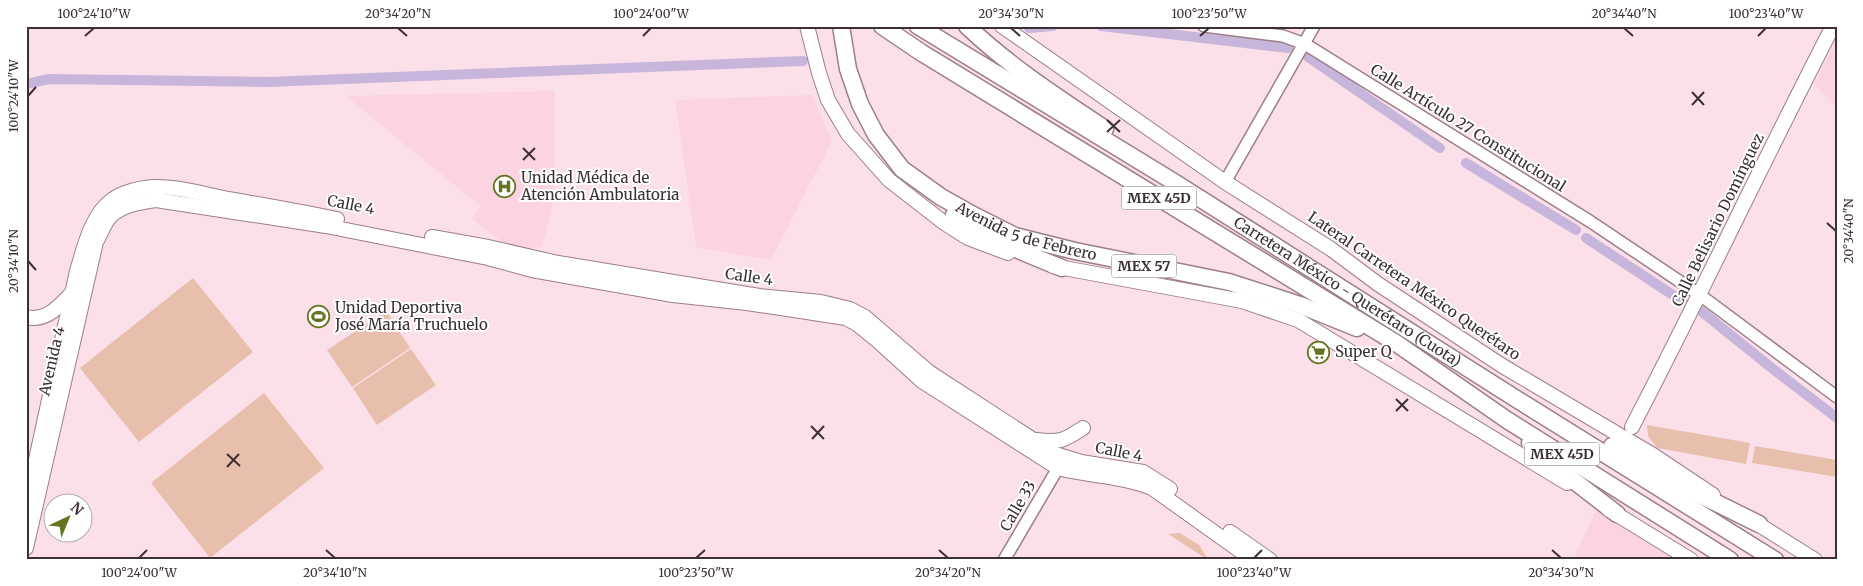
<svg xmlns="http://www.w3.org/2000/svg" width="1863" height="586" viewBox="0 0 1863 586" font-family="Merriweather,serif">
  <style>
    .built { fill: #fcd3e1 }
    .green { fill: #e8bfad }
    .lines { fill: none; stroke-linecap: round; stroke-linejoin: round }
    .canal { stroke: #c7b5db; stroke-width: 10 }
    .minor-casing { stroke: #9c7e88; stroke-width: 14 }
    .major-casing { stroke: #9c7e88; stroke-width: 16 }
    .highway-casing { stroke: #9c7e88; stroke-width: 19 }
    .minor { stroke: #fff; stroke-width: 11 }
    .major { stroke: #fff; stroke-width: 14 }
    .highway { stroke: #fff; stroke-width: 16 }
    .ticks { fill: none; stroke: #3c3034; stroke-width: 2 }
    .labels { text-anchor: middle; stroke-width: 4; stroke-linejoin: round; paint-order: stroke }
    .shield { fill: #fff; stroke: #766e71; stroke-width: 1 }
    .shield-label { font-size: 14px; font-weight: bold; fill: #3c3034 }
    .street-label { font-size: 15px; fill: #3c3034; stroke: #fff }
    .poi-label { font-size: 15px; fill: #3c3034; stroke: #fff; text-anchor: start }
    .neatline { fill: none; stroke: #3c3034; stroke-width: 2 }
    .ticks-label { font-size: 12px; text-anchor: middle; fill: #3c3034 }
  </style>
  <rect width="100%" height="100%" fill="#fce0e9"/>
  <!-- built -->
  <g class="built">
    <path d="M1837 38V107L1814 85Z"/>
    <path d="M555 91V168L551 216 542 245 529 250 502 242 472 219 480 206 346 96Z"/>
    <path d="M812 95 832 141 771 260 696 247 675 100Z"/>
    <path d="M1596 510 1677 560H1573Z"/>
  </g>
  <!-- green -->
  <g class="green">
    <path d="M193 278 253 352 139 442 80 368Z"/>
    <path d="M386 311 410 348 352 387 327 350Z"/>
    <path d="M411 349 436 385 377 425 353 388Z"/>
    <path d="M264 393 324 468 210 558 151 483Z"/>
    <path d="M1647 425 1750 443 1746 464 1657 448 1648 436Z"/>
    <path d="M1755 446 1837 460V477L1752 463Z"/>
    <path d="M1180 533 1199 545 1208 559 1211 560H1208L1168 534Z"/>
  </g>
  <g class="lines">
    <!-- canal -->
    <g class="canal">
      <path d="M1101 26 1288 48"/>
      <path d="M1029 28 1053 26"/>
      <path d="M1308 57 1440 148"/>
      <path d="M26 84 49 79 268 82 803 61"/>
      <path d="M1466 163 1576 230"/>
      <path d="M1586 238 1682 301"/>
      <path d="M1701 311 1773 369 1837 418"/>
    </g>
    <defs>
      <g id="minor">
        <path d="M1204 26 1283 36 1305 44 1591 222 1700 295 1837 397"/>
        <path d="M1225 182 1314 26"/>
        <path d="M1004 560 1058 468"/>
      </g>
      <g id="major">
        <path d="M807 26 819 73 828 100 848 134 889 180 943 222 968 238 1008 253"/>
        <path d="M1002 26 1225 182 1331 249 1378 284 1501 365 1653 455 1713 495"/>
        <path d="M432 237 488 247 558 263 759 296 821 302 850 309 865 317 929 372 1055 454 1081 462 1143 472 1170 489"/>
        <path d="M1053 266 1242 301 1298 320 1567 483"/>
        <path d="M26 317C46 322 58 307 71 294"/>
        <path d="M1632 427C1701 295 1764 159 1833 26"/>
        <path d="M1036 440C1060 443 1063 441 1083 428"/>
        <path d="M27 501 77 271C84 248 91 215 112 200 122 192 143 187 156 187 180 187 204 194 228 199 264 205 301 212 337 219"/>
        <path d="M1608 509 1691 560"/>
        <path d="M1750 519 1815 560"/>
        <path d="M1230 532 1270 560"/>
        <path d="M26 548 96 242C101 234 104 223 110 217 121 205 141 202 156 200L326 226 488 258 532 270 673 295 747 303 846 318 857 324 878 341 922 381 1058 468C1089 476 1122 476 1152 488L1253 560"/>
      </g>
      <g id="highway">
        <path id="s1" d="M841 26 848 69 860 104 876 135 902 169 941 197 975 216 1015 236 1075 251 1229 282 1300 305 1357 328"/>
        <path d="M882 26 922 53 1396 343 1507 420 1730 560"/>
        <path id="s2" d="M918 26 1174 182 1518 400 1775 560"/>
        <path d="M967 26C1009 66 1057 97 1105 129"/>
        <path d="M954 215C987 238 1024 253 1062 268"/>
        <path d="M1530 443 1564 473 1617 514"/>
        <path d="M1612 446 1680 485 1759 524"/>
      </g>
    </defs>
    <!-- minor casing -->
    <use href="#minor" class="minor-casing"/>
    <!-- major casing -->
    <use href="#major" class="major-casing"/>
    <!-- highway casing -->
    <use href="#highway" class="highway-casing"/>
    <!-- minor -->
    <use href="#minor" class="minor"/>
    <!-- major -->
    <use href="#major" class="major"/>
    <!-- highway -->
    <use href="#highway" class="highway"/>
  </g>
  <!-- ticks -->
  <path class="ticks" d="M398 28 407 36M1011 28 1020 36M1624 28 1633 36M85 36 94 28M643 36 651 28M1200 36 1209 28M1758 36 1766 28M1692 92 1704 105M28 96 36 87M1692 105 1704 92M1107 120 1120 132M1107 132 1120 120M523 148 535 160M523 160 535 148M1827 223 1836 231M28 261 36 270M1396 399 1408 411M1396 411 1408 399M811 426 824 439M812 439 824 426M227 454 240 466M227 467 239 454M326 550 335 558M939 550 948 558M1552 550 1561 558M139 558 147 550M696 558 705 550M1254 558 1262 550"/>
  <!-- icons -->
  <defs>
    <symbol id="hospital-ring" viewBox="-11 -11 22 22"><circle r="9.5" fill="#fff" stroke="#657421" stroke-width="1.5"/><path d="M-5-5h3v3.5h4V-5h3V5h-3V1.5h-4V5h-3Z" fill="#657421"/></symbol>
    <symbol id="stadium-ring" viewBox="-11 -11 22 22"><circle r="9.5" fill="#fff" stroke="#657421" stroke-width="1.5"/><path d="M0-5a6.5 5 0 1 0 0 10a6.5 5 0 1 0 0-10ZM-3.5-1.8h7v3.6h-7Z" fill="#657421"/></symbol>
    <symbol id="supermarket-ring" viewBox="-11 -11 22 22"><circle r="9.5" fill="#fff" stroke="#657421" stroke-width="1.5"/><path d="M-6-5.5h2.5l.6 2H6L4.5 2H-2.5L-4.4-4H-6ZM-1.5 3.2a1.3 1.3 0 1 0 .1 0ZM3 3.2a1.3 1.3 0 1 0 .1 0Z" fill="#657421"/></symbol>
  </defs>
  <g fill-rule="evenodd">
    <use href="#hospital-ring" x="492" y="174" width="25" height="25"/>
    <use href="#stadium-ring" x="306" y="304" width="25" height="25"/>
    <use href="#supermarket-ring" x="1306" y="340" width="25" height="25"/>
  </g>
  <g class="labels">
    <!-- shield labels -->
    <g class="shield">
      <rect x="1121.5" y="186.5" width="75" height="23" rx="4"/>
      <rect x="1111.5" y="254.5" width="65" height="23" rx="4"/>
      <rect x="1524.5" y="442.5" width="75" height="23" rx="4"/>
    </g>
    <g class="shield-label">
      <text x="1159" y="203">MEX 45D</text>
      <text x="1144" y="271">MEX 57</text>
      <text x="1562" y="459">MEX 45D</text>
    </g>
    <!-- street labels -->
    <g class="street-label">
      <text transform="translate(1468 128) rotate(32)" y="5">Calle Artículo 27 Constitucional</text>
      <text transform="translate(351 205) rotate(11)" y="5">Calle 4</text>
      <text transform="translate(1718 220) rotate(-64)" y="5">Calle Belisario Domínguez</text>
      <text dy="5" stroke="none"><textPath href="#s1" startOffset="299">Avenida 5 de Febrero</textPath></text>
      <text transform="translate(749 277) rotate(8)" y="5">Calle 4</text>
      <text transform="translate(1414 286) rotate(34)" y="5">Lateral Carretera México Querétaro</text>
      <text dy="5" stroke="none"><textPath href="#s2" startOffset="505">Carretera México - Querétaro (Cuota)</textPath></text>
      <text transform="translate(52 361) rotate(-77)" y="5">Avenida 4</text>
      <text transform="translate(1119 452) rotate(11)" y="5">Calle 4</text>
      <text transform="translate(1018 506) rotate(-60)" y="5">Calle 33</text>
    </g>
    <!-- poi labels -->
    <g class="poi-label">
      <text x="521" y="183">Unidad Médica de<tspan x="521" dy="17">Atención Ambulatoria</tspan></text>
      <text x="335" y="313">Unidad Deportiva<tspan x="335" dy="17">José María Truchuelo</tspan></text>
      <text x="1335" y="357">Super Q</text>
    </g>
  </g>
  <!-- border -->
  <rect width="1863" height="586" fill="none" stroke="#ffffff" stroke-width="55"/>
  <!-- north arrow -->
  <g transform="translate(68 518) rotate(44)"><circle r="24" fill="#ffffff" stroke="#b1acae"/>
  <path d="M0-4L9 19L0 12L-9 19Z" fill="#657421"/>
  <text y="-8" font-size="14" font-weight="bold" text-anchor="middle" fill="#3c3034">N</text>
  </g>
  <rect x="28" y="28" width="1808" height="530" class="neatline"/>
  <g class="ticks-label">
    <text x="94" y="18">100°24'10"W</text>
    <text x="398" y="18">20°34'20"N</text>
    <text x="651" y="18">100°24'00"W</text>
    <text x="1011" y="18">20°34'30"N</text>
    <text x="1209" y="18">100°23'50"W</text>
    <text x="1624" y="18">20°34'40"N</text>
    <text x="1766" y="18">100°23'40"W</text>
    <text transform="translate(14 96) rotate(-90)" y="4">100°24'10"W</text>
    <text transform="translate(1849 231) rotate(-90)" y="4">20°34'40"N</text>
    <text transform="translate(14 261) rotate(-90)" y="4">20°34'10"N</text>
    <text x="139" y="577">100°24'00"W</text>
    <text x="335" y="577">20°34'10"N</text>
    <text x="696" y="577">100°23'50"W</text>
    <text x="948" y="577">20°34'20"N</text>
    <text x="1254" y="577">100°23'40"W</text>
    <text x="1561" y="577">20°34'30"N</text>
  </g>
</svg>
